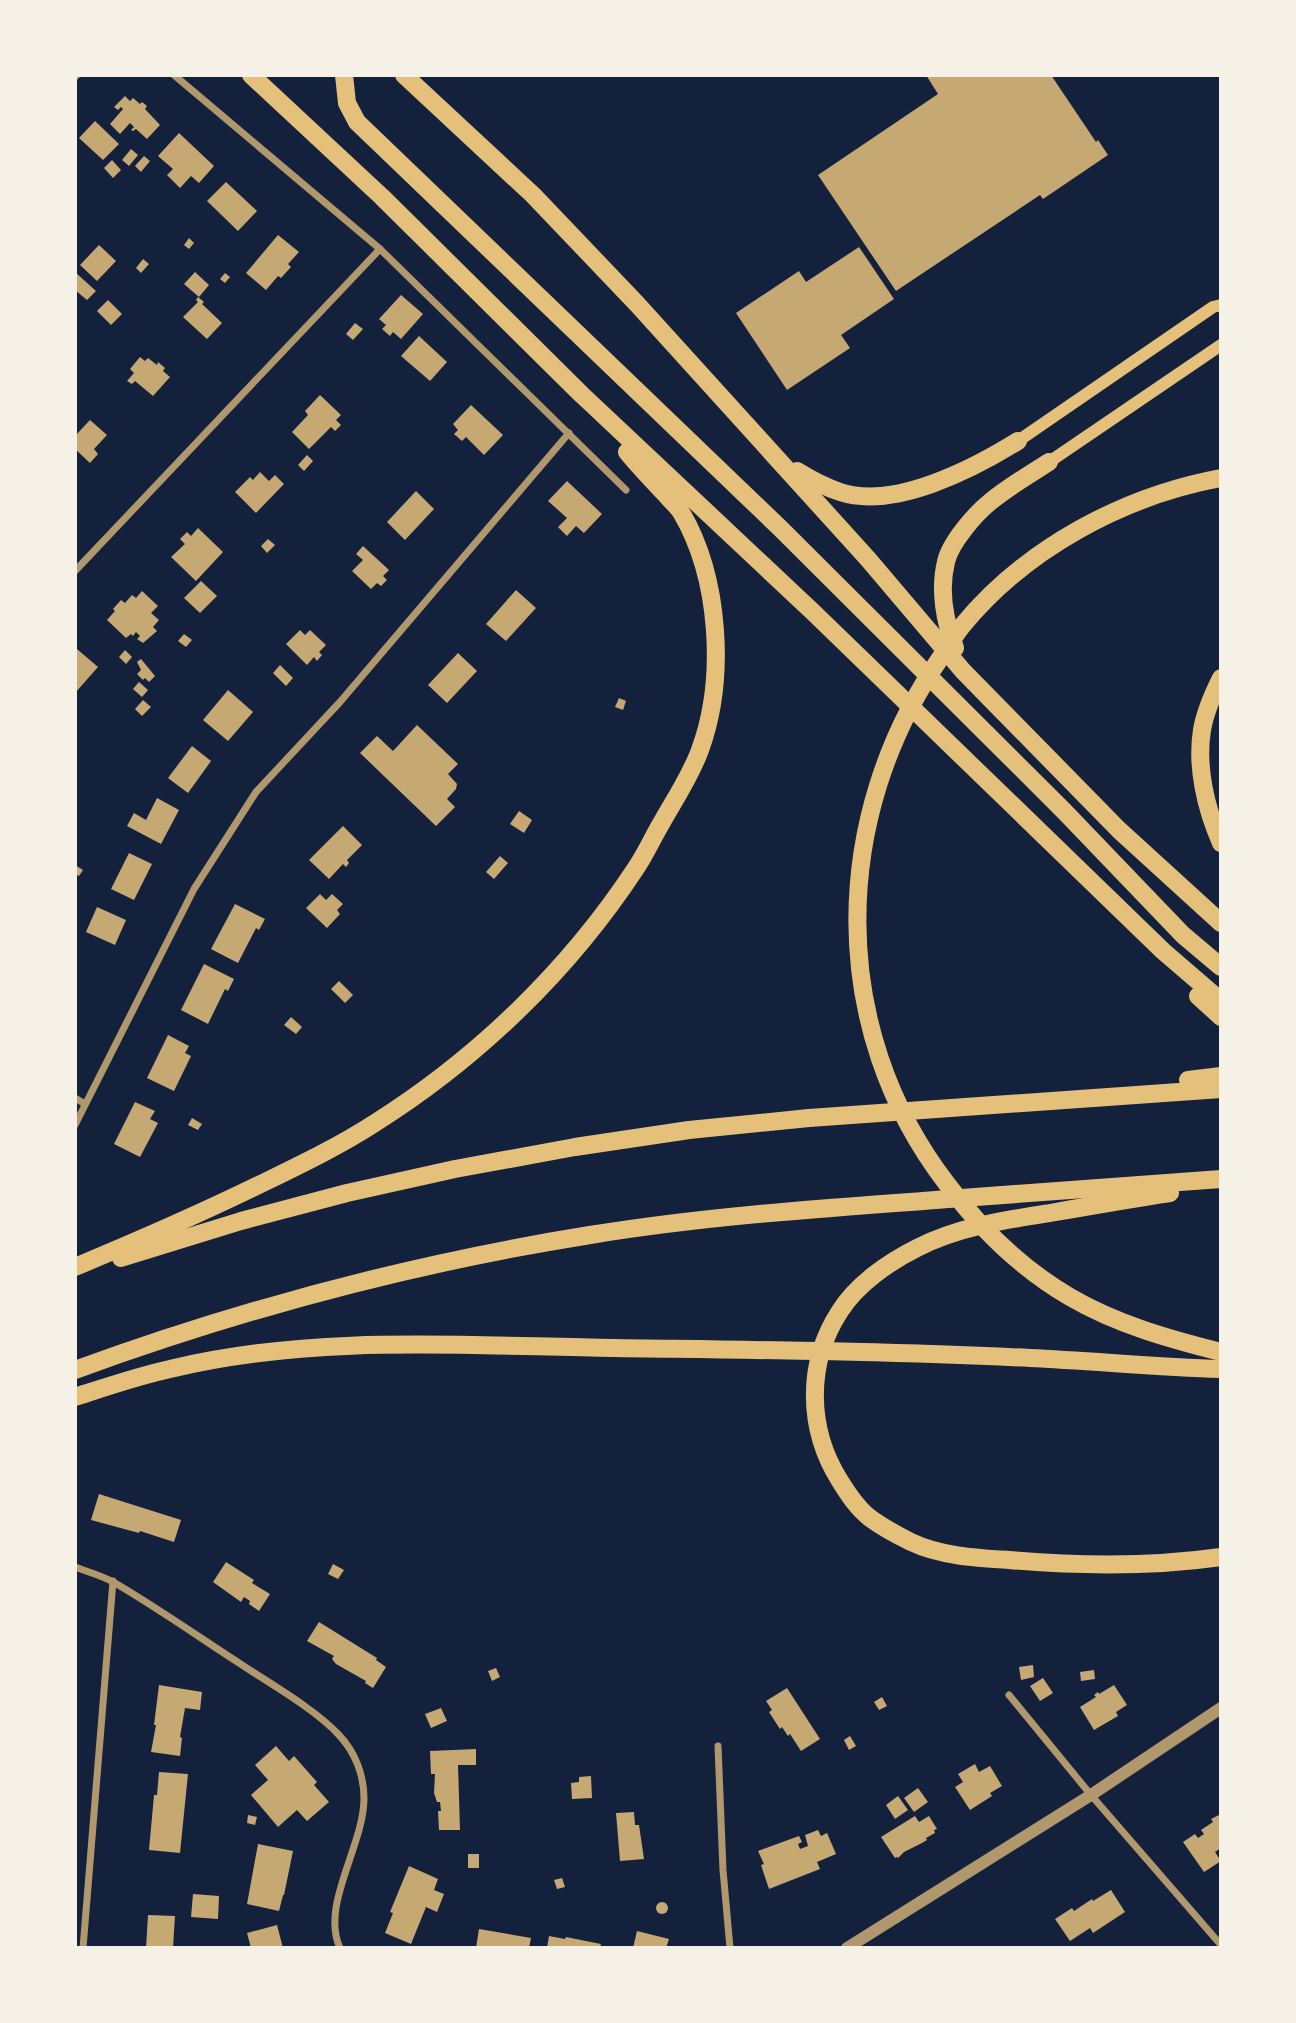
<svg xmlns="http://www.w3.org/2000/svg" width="1296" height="2023" viewBox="0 0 1296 2023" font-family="'Fira Sans',sans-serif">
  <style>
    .building { fill: #c6a872 }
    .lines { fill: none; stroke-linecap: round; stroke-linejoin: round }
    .minor { stroke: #b1986c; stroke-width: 7 }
    .tertiary { stroke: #b1986c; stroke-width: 12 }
    .secondary { stroke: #e5c07b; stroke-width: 12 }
    .motorway { stroke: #e5c07b; stroke-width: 18 }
  </style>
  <rect width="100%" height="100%" fill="#14213d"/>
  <!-- building -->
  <g class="building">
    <path d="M926 75H1051L1096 142 1098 140 1108 155 1043 199 1040 195 896 291 818 175 938 94Z"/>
    <path d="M125 96 130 101 133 98 140 104 142 102 147 106 145 109 160 125 147 139 136 129 133 131 131 130 134 127 130 123 120 134 110 124 123 109 121 107 118 110 114 107Z"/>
    <path d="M95 121 119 144 103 160 79 138Z"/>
    <path d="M179 133 214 166 199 183 191 176 180 188 167 175 173 169 158 156Z"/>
    <path d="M131 149 138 155 129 166 122 160Z"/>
    <path d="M144 156 150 161 141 172 135 166Z"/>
    <path d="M112 160 121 170 113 178 104 168Z"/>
    <path d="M226 182 257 211 238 231 207 201Z"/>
    <path d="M278 235 299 252 288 264 291 267 281 278 278 276 266 290 246 273Z"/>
    <path d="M189 238 194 243 189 249 184 245Z"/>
    <path d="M99 245 116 261 97 281 80 265Z"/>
    <path d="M859 247 894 299 841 335 850 348 787 390 736 313 799 271 806 282Z"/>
    <path d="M143 259 149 264 141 273 136 268Z"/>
    <path d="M75 272 96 291 87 300 75 290Z"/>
    <path d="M195 272 209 285 199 297 184 284Z"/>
    <path d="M225 273 230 277 225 283 220 279Z"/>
    <path d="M401 295 423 314 401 339 393 332 390 336 382 329 386 325 379 319Z"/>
    <path d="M198 297 204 302 202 304 222 323 207 339 183 317 198 302 196 300Z"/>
    <path d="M108 300 122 314 111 325 97 311Z"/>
    <path d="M355 323 363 329 353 340 346 334Z"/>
    <path d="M419 336 447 362 430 381 401 356Z"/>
    <path d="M140 357 145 361 148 358 157 365 158 362 165 368 163 371 170 377 153 396 135 381 132 384 127 381 134 373 130 369Z"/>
    <path d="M320 395 341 415 336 420 341 425 335 431 331 427 309 449 292 432 308 415 305 411Z"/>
    <path d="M471 405 503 435 484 455 466 437 462 441 454 434 458 430 453 424Z"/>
    <path d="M90 420 107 435 94 449 98 454 90 463 75 449V436Z"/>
    <path d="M307 455 313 461 304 471 298 465Z"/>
    <path d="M260 472 269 481 275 475 284 484 256 513 235 492 250 477 253 480Z"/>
    <path d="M567 481 602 514 584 533 576 526 567 536 558 527 567 518 548 501Z"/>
    <path d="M416 491 434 509 405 540 387 522Z"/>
    <path d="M198 528 223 552 196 581 171 557 185 544 180 539 187 532 191 536Z"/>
    <path d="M268 539 275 545 267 553 261 546Z"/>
    <path d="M363 546 389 570 383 576 387 580 381 586 377 583 371 589 352 571 363 560 356 554Z"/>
    <path d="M201 581 217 596 200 613 184 598Z"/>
    <path d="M516 590 536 608 506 641 486 624Z"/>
    <path d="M142 591 158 606 151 613 159 620 153 627 157 631 143 643 137 639 140 636 136 632 133 636 131 634 126 638 107 620 115 611 113 609 121 600 125 603 132 595 136 598Z"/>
    <path d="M300 630 305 635 310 630 326 645 319 652 322 655 317 661 314 657 307 665 286 644Z"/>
    <path d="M184 634 192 640 186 647 178 641Z"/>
    <path d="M77 649 98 667 75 693V651Z"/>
    <path d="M125 650 132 657 126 664 119 657Z"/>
    <path d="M458 653 477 671 447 703 428 685Z"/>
    <path d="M141 659 155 676 149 682 145 678 143 680 137 674 141 670 137 662Z"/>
    <path d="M280 665 293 678 286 686 273 673Z"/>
    <path d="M139 682 148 690 142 697 133 689Z"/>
    <path d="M228 690 253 712 228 741 203 720Z"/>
    <path d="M619 698 626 701 623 710 615 707Z"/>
    <path d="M143 700 151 707 142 716 135 709Z"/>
    <path d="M417 725 458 764 448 774 457 784 456 789 447 799 455 807 436 826 360 753 377 736 393 751Z"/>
    <path d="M192 746 211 761 188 793 168 778Z"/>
    <path d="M157 798 179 810 161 844 127 826 134 813 146 820Z"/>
    <path d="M519 811 532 820 524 833 510 824Z"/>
    <path d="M343 826 362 845 347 860 349 863 346 867 343 864 329 879 309 860Z"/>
    <path d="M129 853 152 864 134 900 111 889Z"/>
    <path d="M500 856 508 863 494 879 486 872Z"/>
    <path d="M75 865 83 870 79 876 75 874Z"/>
    <path d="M320 894 326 900 332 894 343 904 337 910 340 914 327 928 306 908Z"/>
    <path d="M235 904 265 919 259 930 256 928 238 963 211 949Z"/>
    <path d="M97 907 126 920 115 945 86 932Z"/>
    <path d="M204 964 234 979 228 991 225 989 208 1024 181 1010Z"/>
    <path d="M339 981 353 995 345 1003 331 989Z"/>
    <path d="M291 1017 302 1027 296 1034 284 1025Z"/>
    <path d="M168 1035 189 1046 185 1053 191 1056 174 1091 147 1078Z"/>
    <path d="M135 1102 155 1111 150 1119 158 1123 140 1157 114 1144Z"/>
    <path d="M192 1118 202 1124 198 1130 188 1125Z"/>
    <path d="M99 1494 181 1520 174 1542 140 1531 139 1533 91 1520Z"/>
    <path d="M226 1562 254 1580 252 1583 270 1594 259 1611 249 1604 250 1601 244 1597 241 1602 213 1582Z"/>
    <path d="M333 1564 344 1570 338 1579 328 1574Z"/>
    <path d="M319 1622 377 1658 376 1660 386 1667 373 1688 365 1683 366 1681 336 1664 332 1659 334 1656 307 1641Z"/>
    <path d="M1033 1665 1034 1677 1021 1680 1019 1667Z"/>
    <path d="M496 1668 500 1677 492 1681 488 1671Z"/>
    <path d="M1094 1670 1095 1679 1081 1681 1080 1672Z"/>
    <path d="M1043 1678 1053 1693 1040 1701 1030 1686Z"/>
    <path d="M159 1685 202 1692 200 1710 185 1708 180 1737 182 1738 180 1756 151 1752 156 1725H154Z"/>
    <path d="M1114 1685 1127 1705 1116 1712 1118 1716 1094 1730 1080 1707 1096 1697 1094 1695 1098 1692 1099 1694Z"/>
    <path d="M787 1688 820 1739 801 1751 790 1734 788 1736 782 1727 780 1729 769 1712 772 1710 766 1701Z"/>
    <path d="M882 1697 887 1706 879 1710 874 1702Z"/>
    <path d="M441 1708 447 1721 431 1728 425 1714Z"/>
    <path d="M850 1736 856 1746 849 1750 844 1740Z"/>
    <path d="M276 1746 289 1761 294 1756 317 1782 314 1785 329 1802 307 1821 297 1810 278 1827 251 1795 268 1780 255 1765Z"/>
    <path d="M476 1749V1765H458L460 1830H439L438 1811H441L440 1802H437L434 1793 435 1774H431L430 1751Z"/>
    <path d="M975 1764 979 1772 990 1766 1002 1786 990 1793 992 1796 970 1810 955 1787 963 1782 958 1774Z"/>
    <path d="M159 1772 188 1774 180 1853 149 1850 154 1795H157Z"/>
    <path d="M591 1776 592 1798 572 1799 571 1783 579 1782V1777Z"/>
    <path d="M918 1788 928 1802 914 1812 904 1798Z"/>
    <path d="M898 1796 908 1810 895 1819 886 1805Z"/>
    <path d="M634 1812 635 1825H639L644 1859 620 1861 616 1813Z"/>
    <path d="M1221 1814V1848L1215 1852 1221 1861 1204 1872 1183 1842 1195 1834 1198 1838 1204 1834 1201 1830 1213 1822 1211 1819Z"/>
    <path d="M248 1815 257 1817 255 1825 247 1823Z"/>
    <path d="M915 1816 919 1822 929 1816 937 1829 934 1830 935 1833 926 1838 927 1840 922 1843 904 1852 898 1858 897 1857 895 1858 881 1837Z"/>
    <path d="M818 1830 821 1836 827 1833 836 1854 817 1862 820 1869 769 1889 761 1865 764 1864 758 1851 799 1836 802 1842 798 1844 800 1849 808 1846 805 1835Z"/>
    <path d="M258 1844 293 1851 284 1895H283L279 1911 247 1904Z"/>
    <rect x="468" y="1854" width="11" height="14"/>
    <path d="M409 1866 438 1879 434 1890 444 1894 437 1912 426 1907 411 1944 385 1933 393 1913 390 1912Z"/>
    <path d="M562 1878 565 1887 557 1889 554 1880Z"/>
    <path d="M1111 1890 1125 1912 1093 1933 1090 1928 1070 1941 1055 1919 1072 1908 1074 1911 1092 1899 1093 1901Z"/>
    <path d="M193 1894 219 1896 218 1919 191 1917Z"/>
    <circle cx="662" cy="1908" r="6"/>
    <path d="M148 1915 175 1916 173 1948H146Z"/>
    <path d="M277 1925 283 1948H251L247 1933Z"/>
    <path d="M479 1929 531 1938 529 1948H476Z"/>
    <path d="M637 1931 669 1939 666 1948H633Z"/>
    <path d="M549 1936 565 1939 566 1937 601 1944 600 1948H547Z"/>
  </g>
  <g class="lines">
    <!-- minor -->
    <g class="minor">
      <path d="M174 75 380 249 626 490"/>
      <path d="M75 77 77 75"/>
      <path d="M75 571 380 249"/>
      <path d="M75 1098 85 1104"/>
      <path d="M75 1125 194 889 256 792 340 702 569 433"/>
      <path d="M75 1567C88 1572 103 1576 115 1583 156 1607 196 1635 236 1661 267 1682 314 1708 339 1735 355 1752 364 1775 364 1798 364 1846 320 1905 340 1948"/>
      <path d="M1009 1695 1091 1795 1221 1945"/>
      <path d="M718 1746 723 1870 730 1948"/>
      <path d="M83 1948 113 1581"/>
    </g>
    <!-- tertiary -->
    <path class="tertiary" d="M847 1948 1091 1795 1221 1708"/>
    <!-- secondary -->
    <g class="secondary">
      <path d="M1018 441 1213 307 1221 305"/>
      <path d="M1049 462 1221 345"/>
    </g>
    <!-- motorway -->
    <g class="motorway">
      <path d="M251 75 382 197 581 394 814 613 1163 951 1221 1001"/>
      <path d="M344 75 347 103 357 122 780 528 1064 811 1183 935 1221 967"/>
      <path d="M404 75 533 195 637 304 868 559 963 671 1119 830 1221 923"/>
      <path d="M797 471C810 479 825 487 840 492 894 510 973 469 1018 441"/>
      <path d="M1221 478C1123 496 1025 549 962 626 954 636 948 647 941 657 830 817 827 1028 947 1184 980 1228 1022 1269 1070 1297 1116 1324 1169 1339 1221 1352"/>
      <path d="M955 648C945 622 939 590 946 562 950 543 975 514 990 502 1008 487 1029 475 1049 462"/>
      <path d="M1221 678C1213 694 1205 712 1202 730 1196 767 1206 809 1221 843"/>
      <path d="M1198 996 1221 1017"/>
      <path d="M1188 1080 1221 1076"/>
      <path d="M1170 1193C1130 1199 1090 1206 1050 1213 1005 1220 958 1227 917 1248 889 1262 857 1284 840 1311 806 1363 807 1429 840 1481 848 1494 857 1508 870 1518 882 1527 897 1535 911 1542 940 1556 977 1558 1009 1560 1079 1566 1151 1567 1221 1557"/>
      <path d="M121 1258 241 1221 347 1193 455 1169 575 1147 689 1130 809 1118 1221 1089"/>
      <path d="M75 1267C140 1240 204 1212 267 1181 304 1163 341 1145 375 1123 478 1058 569 970 636 868 646 853 653 837 662 822 675 799 691 775 700 750 726 679 720 578 681 512 677 506 671 501 666 495 653 481 639 467 627 452"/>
      <path d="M75 1370C242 1309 415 1263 590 1235 700 1217 812 1209 923 1201 1022 1193 1121 1186 1221 1179"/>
      <path d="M75 1397C106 1387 138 1376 170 1369 314 1334 466 1346 614 1348 752 1350 891 1351 1030 1358 1094 1361 1157 1367 1221 1369"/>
    </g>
  </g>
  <!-- border -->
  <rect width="1296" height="2023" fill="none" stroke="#f6f1e7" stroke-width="154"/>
</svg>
